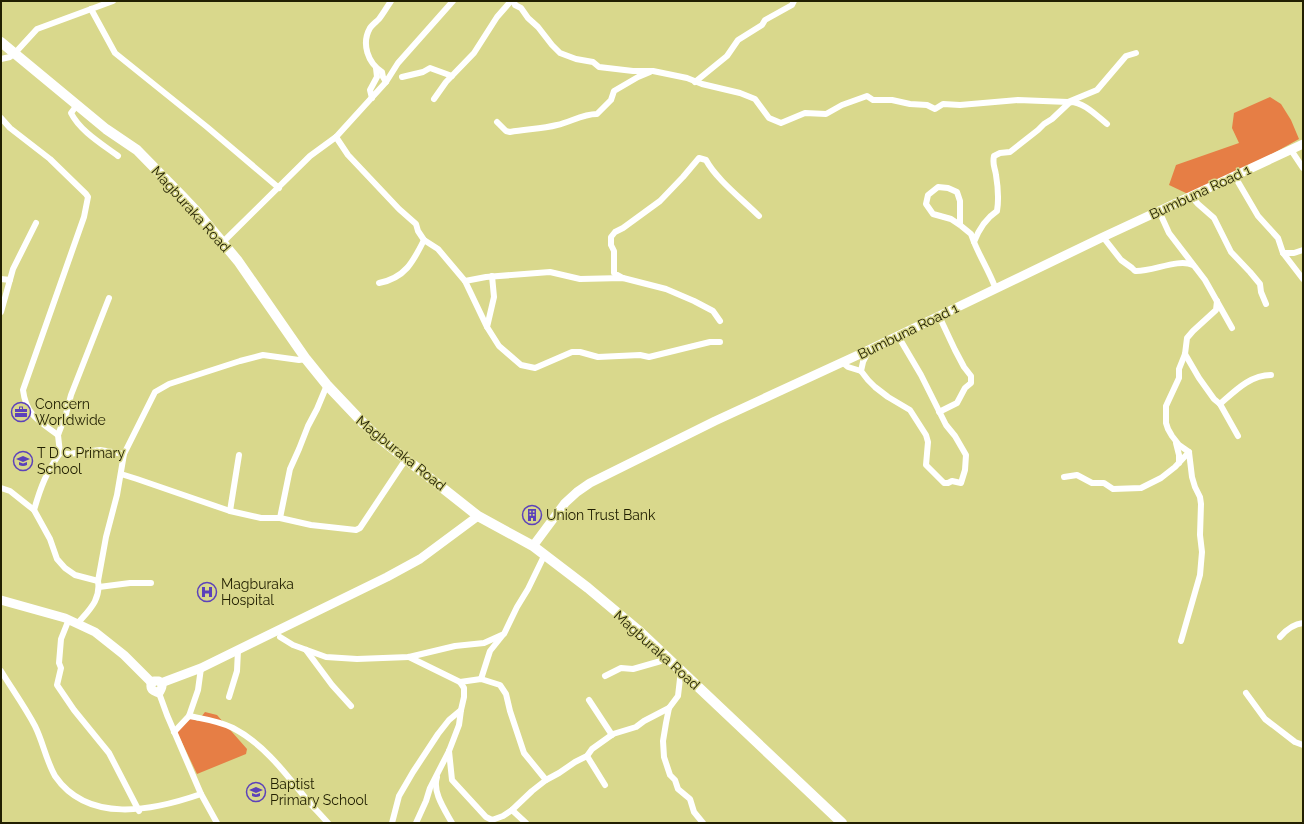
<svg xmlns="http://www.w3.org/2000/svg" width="1304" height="824" viewBox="0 0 1304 824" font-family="Raleway,sans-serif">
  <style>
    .forest { fill: #e67e45 }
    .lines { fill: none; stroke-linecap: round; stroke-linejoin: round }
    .street { stroke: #fff; stroke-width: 6 }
    .secondary { stroke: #fff; stroke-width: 9 }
    .primary { stroke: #fff; stroke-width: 10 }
    .labels { text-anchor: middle; stroke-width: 3; stroke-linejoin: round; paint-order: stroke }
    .street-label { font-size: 14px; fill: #211f01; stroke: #d9d88c }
    .poi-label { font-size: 14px; fill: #211f01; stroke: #d9d88c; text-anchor: start }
  </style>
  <rect width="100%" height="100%" fill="#d9d88c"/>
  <!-- forest -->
  <g class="forest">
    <path d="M1270 97 1281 104 1291 120 1299 139 1272 154 1188 194 1169 185 1176 165 1239 143 1232 128 1234 113Z"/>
    <path d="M205 712 217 715 247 749 246 754 197 774 177 732 191 718 198 721Z"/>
  </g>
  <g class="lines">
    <!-- street -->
    <g class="street">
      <path d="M514 1 515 5 521 8 528 18 538 27 552 45 560 53 576 59 593 62 599 67 633 71H653L687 78 702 84 740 93 755 99 769 118 781 123 805 113 826 114 842 105 867 96 873 100H892L910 104 927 105 935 109 943 104 960 105 1018 100 1068 102 1097 90 1126 56 1136 53"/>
      <path d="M91 9 115 53 207 127 279 188"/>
      <path d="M1 59 10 57 15 53 37 29 113 1"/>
      <path d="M402 77 423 72 430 68 452 76"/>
      <path d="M386 82 383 77 382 72C368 63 361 44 370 28 372 25 376 22 379 19 383 14 387 7 391 1"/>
      <path d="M695 82 727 56 738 40 762 25 765 20 792 5 794 1"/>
      <path d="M372 98 370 90 377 77 376 68"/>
      <path d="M434 99 446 82 474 53 497 17 511 1"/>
      <path d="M1069 102C1083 101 1097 116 1107 124"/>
      <path d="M77 105 71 113C80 131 102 144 118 156"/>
      <path d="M1 118 10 128 50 159 86 194 88 197 84 217 23 390C26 415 39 421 58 435"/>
      <path d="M497 122 506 131 510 132C526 129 542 129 557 125 571 122 582 114 597 114L611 100 614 91 638 77 650 72"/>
      <path d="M336 137 348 155 399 209 416 224 418 231 424 240 438 249 465 281 486 277 550 272 580 279 623 278 666 289 694 301 713 311 720 321"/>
      <path d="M1291 150 1303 168"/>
      <path d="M1234 175 1258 216 1278 238 1283 253 1303 279"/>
      <path d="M1191 196 1198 204 1214 218 1231 252 1250 272 1260 284 1261 292 1266 304"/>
      <path d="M1159 211 1169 233 1205 280 1232 328"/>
      <path d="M960 225V201L957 192 948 188 938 187 928 195 926 204 933 214 951 219 960 225 971 234 974 242C979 229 985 219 997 211 999 199 998 187 996 175 995 167 992 165 994 156L1000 153 1010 152 1038 130 1044 124 1052 119 1069 103 1072 102"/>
      <path d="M1103 237 1121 260 1132 268 1135 271C1152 272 1178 258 1193 265"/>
      <path d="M974 242C980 257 989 271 995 287L992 290"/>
      <path d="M222 243 310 156 336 137 386 82 398 63 453 1"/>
      <path d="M1283 253H1294L1303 250"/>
      <path d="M492 276 494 297 487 327 499 346 521 365 535 368 572 352H580L598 357 640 355 649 357 710 342H720"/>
      <path d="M623 278 614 273V251L611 245V237L615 232 623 228 660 201 683 177 699 158 706 160C716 179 743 200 759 216"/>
      <path d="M1 279 10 280"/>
      <path d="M465 281 487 327"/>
      <path d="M379 283C405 278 413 262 424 240"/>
      <path d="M1 312 13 269 36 223"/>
      <path d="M869 350 863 362 861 371 868 380 875 387 888 397 910 410 926 435 928 442 926 465 944 483H948L952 481 961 483 965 470 966 455 955 436 946 425 921 375 898 336"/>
      <path d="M1185 354 1199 378 1214 399 1220 404 1238 436"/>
      <path d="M842 362 848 367 861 371"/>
      <path d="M1220 404C1235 391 1250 375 1271 375"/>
      <path d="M939 412 957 403 965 388 971 383V376L964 367 955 350 939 316"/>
      <path d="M1176 443 1179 455V463"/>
      <path d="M60 453 68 454 100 450 124 454"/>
      <path d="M121 474 137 479 230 511 261 518H280L290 469 299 449 308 426 317 409 327 385"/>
      <path d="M1064 477 1077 475 1092 483H1104L1113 489 1141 488 1161 478 1175 467 1189 452 1179 445 1172 436 1168 429 1166 423V406L1179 378V369L1185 354 1187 338 1193 331 1216 310 1217 301"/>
      <path d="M1 488 10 491 34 510 50 539 57 559 65 568 75 575 98 581"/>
      <path d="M34 510C41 486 46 473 60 453L58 435 66 414 71 395 109 298"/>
      <path d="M230 511 239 455"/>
      <path d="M280 518 311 525 356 530 360 528 406 459"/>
      <path d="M99 587 130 583H151"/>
      <path d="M69 619 61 639 59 663 61 668 57 685 74 710 109 753 139 811"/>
      <path d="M78 623C89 610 101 600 98 581L106 537 117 495 124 454 155 392 169 384 240 361 263 355 299 360 306 359"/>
      <path d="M280 637 293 645 326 657 357 659 409 657 455 646 484 643 504 634 517 607 528 589 544 556"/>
      <path d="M1280 637C1286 630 1293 624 1303 623"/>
      <path d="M1181 641 1200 575 1202 552 1200 535 1201 504 1200 497 1195 487 1192 477 1189 452"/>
      <path d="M306 650 332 685 351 706"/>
      <path d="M681 670 678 696 669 708 666 723 663 741 664 757 670 775 675 780 678 789 690 799 694 812 703 823"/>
      <path d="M1 671C12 689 25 707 35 726 43 742 46 760 55 776 88 824 152 811 201 794"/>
      <path d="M605 676 621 668 633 669 668 659"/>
      <path d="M481 679 490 651 502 636"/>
      <path d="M460 682 481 679 500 685 506 694 510 711 524 753 546 780"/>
      <path d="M159 693 167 715 201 794 217 823"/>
      <path d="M1246 693 1265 719 1295 742 1303 745"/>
      <path d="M229 697 237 671 238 650"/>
      <path d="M589 700 612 735"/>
      <path d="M189 716C204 719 219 721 233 728 264 744 286 774 307 800 314 808 321 815 328 823"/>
      <path d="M174 732 189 716 198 690 201 668"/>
      <path d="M449 751 452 780 486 817 492 820 503 816 512 810 532 791 546 780 559 773 575 762 587 756 592 749 613 734 636 727 644 721 669 708"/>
      <path d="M587 756 605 785"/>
      <path d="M437 777C432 792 445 810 452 823"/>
      <path d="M512 810 526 823"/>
      <path d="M392 823 399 796 413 772 438 734 449 720 461 710 464 697V688L460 682 409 657"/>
      <path d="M416 823 426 801 430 788 449 751 459 725 461 710"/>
    </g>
    <!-- secondary -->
    <g class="secondary">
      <path d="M533 546 565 503 577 492 590 483 715 421 858 355 1103 237 1303 144"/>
      <path d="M1 600 65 618 95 632 124 655 152 683"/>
      <path d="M154 681H159C164 684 162 688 159 693 155 691 150 691 151 684Z"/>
      <path d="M161 683 201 668 387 577 420 559 478 516"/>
    </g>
    <!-- primary -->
    <path class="primary" d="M1 42 106 129 137 150 183 197 198 213 238 261 306 359 327 385 364 424 378 437 478 516 533 546 588 588 638 630 842 823"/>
  </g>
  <!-- icons -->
  <defs>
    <symbol id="office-ring" viewBox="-11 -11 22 22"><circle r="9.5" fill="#d9d88c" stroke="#5c42ba" stroke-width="1.5"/><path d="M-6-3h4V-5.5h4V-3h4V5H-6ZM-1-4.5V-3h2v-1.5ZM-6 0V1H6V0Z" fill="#5c42ba"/></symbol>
    <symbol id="school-ring" viewBox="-11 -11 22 22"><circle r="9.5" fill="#d9d88c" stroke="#5c42ba" stroke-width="1.5"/><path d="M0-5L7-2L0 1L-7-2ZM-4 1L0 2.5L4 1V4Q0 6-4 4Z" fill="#5c42ba"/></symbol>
    <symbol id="building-ring" viewBox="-11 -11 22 22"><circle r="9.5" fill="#d9d88c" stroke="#5c42ba" stroke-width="1.5"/><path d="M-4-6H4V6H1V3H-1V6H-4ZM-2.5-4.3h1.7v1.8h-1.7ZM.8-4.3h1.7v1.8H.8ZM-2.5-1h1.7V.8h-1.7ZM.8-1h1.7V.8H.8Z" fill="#5c42ba"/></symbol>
    <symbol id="hospital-ring" viewBox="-11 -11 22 22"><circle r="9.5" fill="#d9d88c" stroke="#5c42ba" stroke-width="1.5"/><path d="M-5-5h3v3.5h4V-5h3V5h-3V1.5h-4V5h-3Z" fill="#5c42ba"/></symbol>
  </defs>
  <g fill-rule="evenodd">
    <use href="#office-ring" x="10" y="401" width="22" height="22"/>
    <use href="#school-ring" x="12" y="450" width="22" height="22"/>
    <use href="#building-ring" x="521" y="504" width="22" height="22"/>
    <use href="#hospital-ring" x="196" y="581" width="22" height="22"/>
    <use href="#school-ring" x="245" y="781" width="22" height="22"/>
  </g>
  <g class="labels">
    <!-- street labels -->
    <g class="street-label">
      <text transform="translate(1200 192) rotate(-25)" y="5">Bumbuna Road 1</text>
      <text transform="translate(191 209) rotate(48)" y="5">Magburaka Road</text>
      <text transform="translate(908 331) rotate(-26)" y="5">Bumbuna Road 1</text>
      <text transform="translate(401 453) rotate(39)" y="5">Magburaka Road</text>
      <text transform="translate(657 650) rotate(42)" y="5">Magburaka Road</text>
    </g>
    <!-- poi labels -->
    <g class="poi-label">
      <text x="35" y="409">Concern<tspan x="35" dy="16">Worldwide</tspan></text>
      <text x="37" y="458">T D C Primary<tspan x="37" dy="16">School</tspan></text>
      <text x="546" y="520">Union Trust Bank</text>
      <text x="221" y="589">Magburaka<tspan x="221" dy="16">Hospital</tspan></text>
      <text x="270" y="789">Baptist<tspan x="270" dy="16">Primary School</tspan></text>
    </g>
  </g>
  <!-- border -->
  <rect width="1304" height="824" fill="none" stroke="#211f01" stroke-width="4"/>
</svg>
